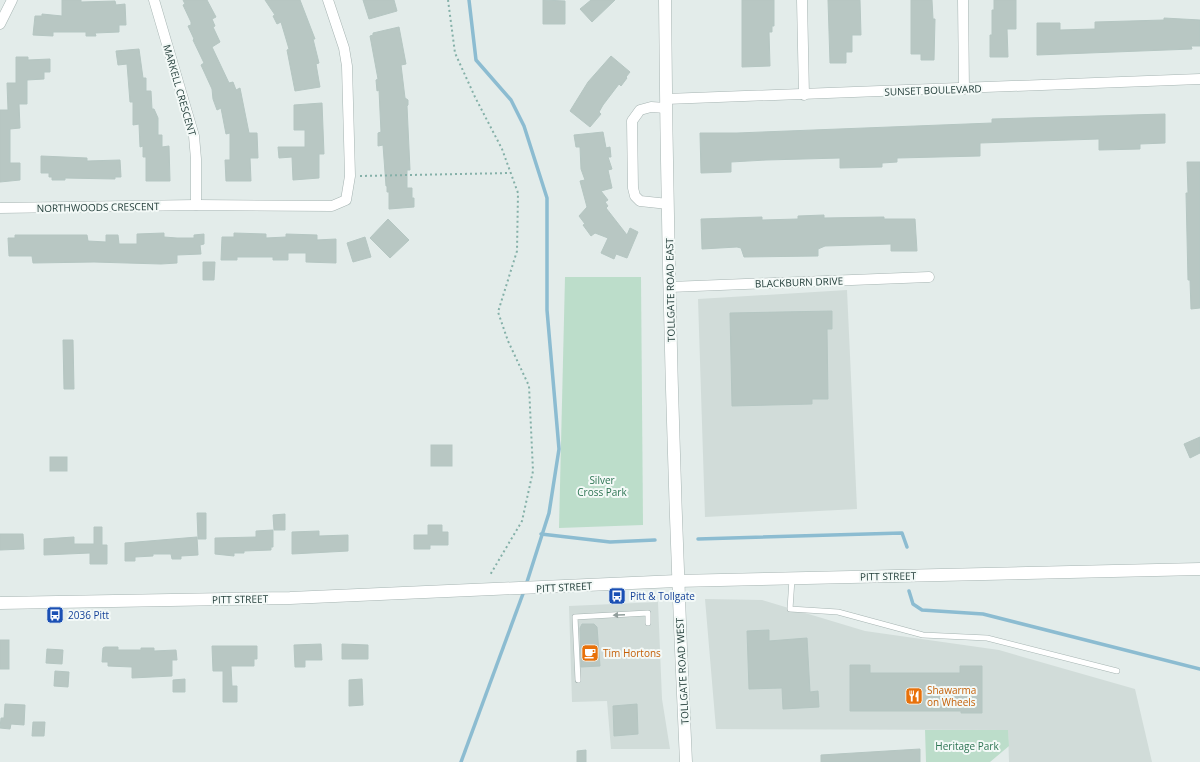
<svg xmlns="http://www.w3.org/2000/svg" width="1200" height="762" viewBox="0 0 1200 762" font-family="'Open Sans',sans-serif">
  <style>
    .built { fill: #d1dcd9 }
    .green { fill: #bcddca }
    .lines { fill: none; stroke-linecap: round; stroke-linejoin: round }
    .stream { stroke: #8cbcd1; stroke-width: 3.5 }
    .building { fill: #b8c7c3; stroke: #b5c6c2 }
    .service-casing { stroke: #a6b4b2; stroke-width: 6 }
    .minor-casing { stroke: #a6b4b2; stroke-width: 11 }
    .tertiary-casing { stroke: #a6b4b2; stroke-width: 13 }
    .path { stroke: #84b0a8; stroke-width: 2; stroke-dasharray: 2 3; stroke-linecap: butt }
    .service { stroke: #fff; stroke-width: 5 }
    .minor { stroke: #fff; stroke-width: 10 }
    .tertiary { stroke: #fff; stroke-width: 12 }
    .oneway { fill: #919e9c }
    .labels { text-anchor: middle; stroke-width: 4; stroke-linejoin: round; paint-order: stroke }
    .street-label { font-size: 10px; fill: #233e3a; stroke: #f3f9f7 }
    .park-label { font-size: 10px; fill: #2d7453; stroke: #f3f9f7 }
    .transit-label { font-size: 10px; fill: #164399; stroke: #f3f9f7; text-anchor: start }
    .food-label { font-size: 10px; fill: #c56008; stroke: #f3f9f7; text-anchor: start }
  </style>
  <rect width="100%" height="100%" fill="#e3ecea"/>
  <!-- built -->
  <g class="built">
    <path d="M847 290 857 509 705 517 698 299Z"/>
    <path d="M705 599 762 600 865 631 999 650 1135 689 1152 762H1009L1008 730 716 729Z"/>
    <path d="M658 602 662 699 670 749H611L607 701 572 702 569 606Z"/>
  </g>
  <!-- green -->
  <g class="green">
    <path d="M565 277H641L643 525 559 528Z"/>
    <path d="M925 730H1008L1009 746 990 762H926Z"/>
  </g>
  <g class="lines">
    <!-- stream -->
    <g class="stream">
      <path d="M469 0 476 60 511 100 524 126 547 198V310L559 449 549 513 526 585"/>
      <path d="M541 534 610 542 655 540"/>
      <path d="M698 539 902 533 907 547"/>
      <path d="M909 591 913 604 922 610 983 614 1200 669"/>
      <path d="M461 762 524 591"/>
    </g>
  </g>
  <!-- building -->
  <g class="building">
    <path d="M62 0H81V2L115 1 116 5 125 4 126 25H119V32L95 33 96 36H86V32H53V36L33 35 35 16H42V14L62 16Z"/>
    <path d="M183 0H207L216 17 212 19 215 26 213 27 220 42 212 47 229 83 233 82 236 90 240 88 249 133H257L258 158H250L251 181H226L225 160H230V133L226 134 221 108 217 110 213 99 212 89 201 65 204 63 193 40 194 39 188 26 191 25V22L183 5 185 4Z"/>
    <path d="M265 0H300L315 39H313L319 63 316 64 320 87 295 91 287 50 289 49 281 22 277 24 273 16 275 15Z"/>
    <path d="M363 0H394L397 11 369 19Z"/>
    <path d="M543 0 565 1V24H543Z"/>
    <path d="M591 0H615L592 22 580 9Z"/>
    <path d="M742 0H774V26H772V32H769L770 66 742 67Z"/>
    <path d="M828 0H860L861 35H852V52H846V63H830Z"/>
    <path d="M911 0H932L933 19H935L934 60H921V54H911Z"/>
    <path d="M994 0H1016V29H1007L1008 57H990V35H992V10H994Z"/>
    <path d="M1164 18 1200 20V46H1191L1192 49 1037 55V23H1060V30L1095 29V22L1164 20Z"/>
    <path d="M399 27 406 64 401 65 405 98 408 100V105L407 106 410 170H407V188H412V198H414V207L389 209V192H387V186H386L383 145 378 146V133L381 132 379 90 377 91 376 80 378 79 370 36 373 35V33Z"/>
    <path d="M139 49 143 78H146V91H151L152 109H154L158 118V135H162V147L169 146 170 181H146V157H143V146L140 147 139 124 133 125V102H130L127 64 118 65 116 51Z"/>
    <path d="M611 56 630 72 626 77 627 78 621 86 619 84 603 105 599 112 601 114 590 127 570 111 588 82Z"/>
    <path d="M16 57H28V60L50 59V72H44V79L27 80V104H19L20 128 10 129V163H20V180L0 182V110H8L7 83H16Z"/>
    <path d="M322 103 324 154H319V178L293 180 292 157 279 158 278 147H305V130H294V105Z"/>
    <path d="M1165 114V143L1140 144V149L1099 150V139L980 143V156L897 158V162L882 163V167L840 168V158L766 160 731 162V172L701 173 700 133H737L992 123V119Z"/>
    <path d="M603 132 606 148 610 147 611 157H608L612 169 608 170 612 188 601 191 608 200 605 202 608 206 606 208 627 235 630 228 638 232 627 258 616 254 614 259 601 253 608 238 595 233 591 236 583 225 585 224 579 216 587 207 580 181 585 180 581 169 580 147H576L574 135Z"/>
    <path d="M41 156 87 158V161L120 160 121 177H115V179L65 178V180H52V177H49V173H41Z"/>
    <path d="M1187 162H1200V308L1191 309 1190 280H1188L1186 193H1188Z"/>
    <path d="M824 215V218L884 217V219H915L917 251H891V244L825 246 818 249V256L744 257 741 248 737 247 702 249 701 219 762 217V220L798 219V216Z"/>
    <path d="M388 219 409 240 390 258 370 238Z"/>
    <path d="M164 233V237L177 238H194V235L204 234V244L200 245 201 254 177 255V263L161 264 94 262 33 263 32 256H9L8 238H15V235H87L88 241 106 242V235H118L119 244H137V234Z"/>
    <path d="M234 233 266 234V238L286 237V234L317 235V240L336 239V263L306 262V253H288V260H273V257H237V260H221L222 237H234Z"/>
    <path d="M365 237 371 257 353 262 347 243Z"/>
    <path d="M203 262H215L214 280H203Z"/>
    <path d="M832 311V329H827L828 399H812V404L732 406 730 313Z"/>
    <path d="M63 340H73L74 389H64Z"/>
    <path d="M1200 437V453L1190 458 1184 444Z"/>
    <rect x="431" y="445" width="21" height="21"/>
    <rect x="50" y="457" width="17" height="14"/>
    <path d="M197 513H206V539H198Z"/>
    <path d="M285 514V530H274L273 515Z"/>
    <path d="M428 525H442V532H448V545H430V549H414V535H428Z"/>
    <path d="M94 527H102V545H107V564H90V553L44 555V539L74 537V544H94Z"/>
    <path d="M273 530V547H271V550L244 551V553H234V556L215 554V538L256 537V531Z"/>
    <path d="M319 531V536L348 535V551L292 554V532Z"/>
    <path d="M0 534H23L24 549 0 550Z"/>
    <path d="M197 537 198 555 181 556V559H172L171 554H153V556L135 557V561H125V543Z"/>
    <path d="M582 624H594L597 627 600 666 581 667 580 628Z"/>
    <path d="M769 630V641L807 638 810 692 818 691 819 707 783 709 782 688 749 689 747 631Z"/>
    <rect x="0" y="640" width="9" height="29"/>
    <path d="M321 644 322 660H305V667H295L294 645Z"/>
    <path d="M342 644 368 645V659H342Z"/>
    <path d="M212 646H257V659H254V666H231L232 686H237V702H223V671H213Z"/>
    <path d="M105 647H118V650H141V648H154V651L176 650 177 660H172V676L132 678V667L108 666V662H102L103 648Z"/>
    <path d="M47 649 63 650 62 664 46 663Z"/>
    <path d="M850 665H870V673H960V666H982V713H961V711H850Z"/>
    <path d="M55 671 69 672 68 687 54 686Z"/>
    <path d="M185 679V692H173V680Z"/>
    <path d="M362 679 363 705 349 706V680Z"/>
    <path d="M5 704 25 705 24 725 11 724 10 729 0 728 1 718H4Z"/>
    <path d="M637 704 638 734 614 736 613 706Z"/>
    <path d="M33 722H45L44 736H32Z"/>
    <path d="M920 749V762H821V755Z"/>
    <path d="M586 750V762H577V751Z"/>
  </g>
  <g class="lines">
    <defs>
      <g id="service">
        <path d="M792 579 790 609 838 612 923 635 987 638 1117 671"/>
        <path d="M578 680 575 617 648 613V623"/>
      </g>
      <g id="minor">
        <path d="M154 0 194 136 196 159V205"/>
        <path d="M802 0 804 95"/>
        <path d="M963 0 964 89"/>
        <path d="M0 24 12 0"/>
        <path d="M666 99 1200 79"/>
        <path d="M666 108 651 107 640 110 632 121 633 188 635 196 640 201 668 204"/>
        <path d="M0 208 196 205 332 206 346 200 350 176 347 66 344 48 328 0"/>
        <path d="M670 287 929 277"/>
      </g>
      <g id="tertiary">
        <path d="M665 0C667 254 674 508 686 762"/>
        <path d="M0 603 290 598 677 581 1200 569"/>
      </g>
    </defs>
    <!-- service casing -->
    <use href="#service" class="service-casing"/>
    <!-- minor casing -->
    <use href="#minor" class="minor-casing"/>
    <!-- tertiary casing -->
    <use href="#tertiary" class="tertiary-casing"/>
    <!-- path -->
    <g class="path">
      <path d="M448 0 455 53 475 97 502 149 518 193 517 251 498 312 508 341 529 386 533 471 522 521 490 575"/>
      <path d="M360 176 511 173"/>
    </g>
    <!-- service -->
    <use href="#service" class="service"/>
    <!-- minor -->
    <use href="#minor" class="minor"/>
    <!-- tertiary -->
    <use href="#tertiary" class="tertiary"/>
  </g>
  <!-- one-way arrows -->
  <defs><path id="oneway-solid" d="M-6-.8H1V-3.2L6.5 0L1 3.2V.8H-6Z"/></defs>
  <use class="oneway" href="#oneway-solid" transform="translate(619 615) rotate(177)"/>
  <!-- icons -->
  <defs>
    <symbol id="bus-square" viewBox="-11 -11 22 22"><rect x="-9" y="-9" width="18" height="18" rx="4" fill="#1a4fb4" stroke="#f3f9f7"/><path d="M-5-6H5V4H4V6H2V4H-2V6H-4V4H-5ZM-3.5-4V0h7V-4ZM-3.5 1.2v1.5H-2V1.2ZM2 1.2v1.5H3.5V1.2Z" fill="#fff"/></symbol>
    <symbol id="cafe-square" viewBox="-11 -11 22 22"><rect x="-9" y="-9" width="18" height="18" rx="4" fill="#e8710a" stroke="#f3f9f7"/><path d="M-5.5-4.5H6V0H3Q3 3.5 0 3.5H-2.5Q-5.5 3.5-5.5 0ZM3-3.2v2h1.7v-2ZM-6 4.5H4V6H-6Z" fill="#fff"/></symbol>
    <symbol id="restaurant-square" viewBox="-11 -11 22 22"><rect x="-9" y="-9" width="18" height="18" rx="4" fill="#e8710a" stroke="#f3f9f7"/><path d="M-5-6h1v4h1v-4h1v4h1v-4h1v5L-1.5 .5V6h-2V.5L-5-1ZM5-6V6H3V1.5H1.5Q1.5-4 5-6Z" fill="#fff"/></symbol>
  </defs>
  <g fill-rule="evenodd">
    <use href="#bus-square" x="607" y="586" width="20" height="20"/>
    <use href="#bus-square" x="45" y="605" width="20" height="20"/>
    <use href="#cafe-square" x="580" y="643" width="20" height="20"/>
    <use href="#restaurant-square" x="904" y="686" width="20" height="20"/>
  </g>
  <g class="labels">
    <!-- street labels -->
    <g class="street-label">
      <text transform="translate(180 90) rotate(74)" y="4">MARKELL CRESCENT</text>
      <text transform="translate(933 90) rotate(-2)" y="4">SUNSET BOULEVARD</text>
      <text transform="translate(98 207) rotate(-1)" y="4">NORTHWOODS CRESCENT</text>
      <text transform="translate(799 282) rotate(-2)" y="4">BLACKBURN DRIVE</text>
      <text transform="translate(670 290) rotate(-91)" y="4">TOLLGATE ROAD EAST</text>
      <text transform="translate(888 576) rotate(-1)" y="4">PITT STREET</text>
      <text transform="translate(564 587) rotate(-3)" y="4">PITT STREET</text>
      <text transform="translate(240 599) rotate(-1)" y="4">PITT STREET</text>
      <text transform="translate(682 671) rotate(-93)" y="4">TOLLGATE ROAD WEST</text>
    </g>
    <!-- park labels -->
    <g class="park-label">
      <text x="602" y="484">Silver<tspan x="602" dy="12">Cross Park</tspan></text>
      <text x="967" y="750">Heritage Park</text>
    </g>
    <!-- transit labels -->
    <g class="transit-label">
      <text x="630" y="600">Pitt &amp; Tollgate</text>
      <text x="68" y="619">2036 Pitt</text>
    </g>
    <!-- food labels -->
    <g class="food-label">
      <text x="603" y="657">Tim Hortons</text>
      <text x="927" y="694">Shawarma<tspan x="927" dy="12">on Wheels</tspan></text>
    </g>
  </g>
</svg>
